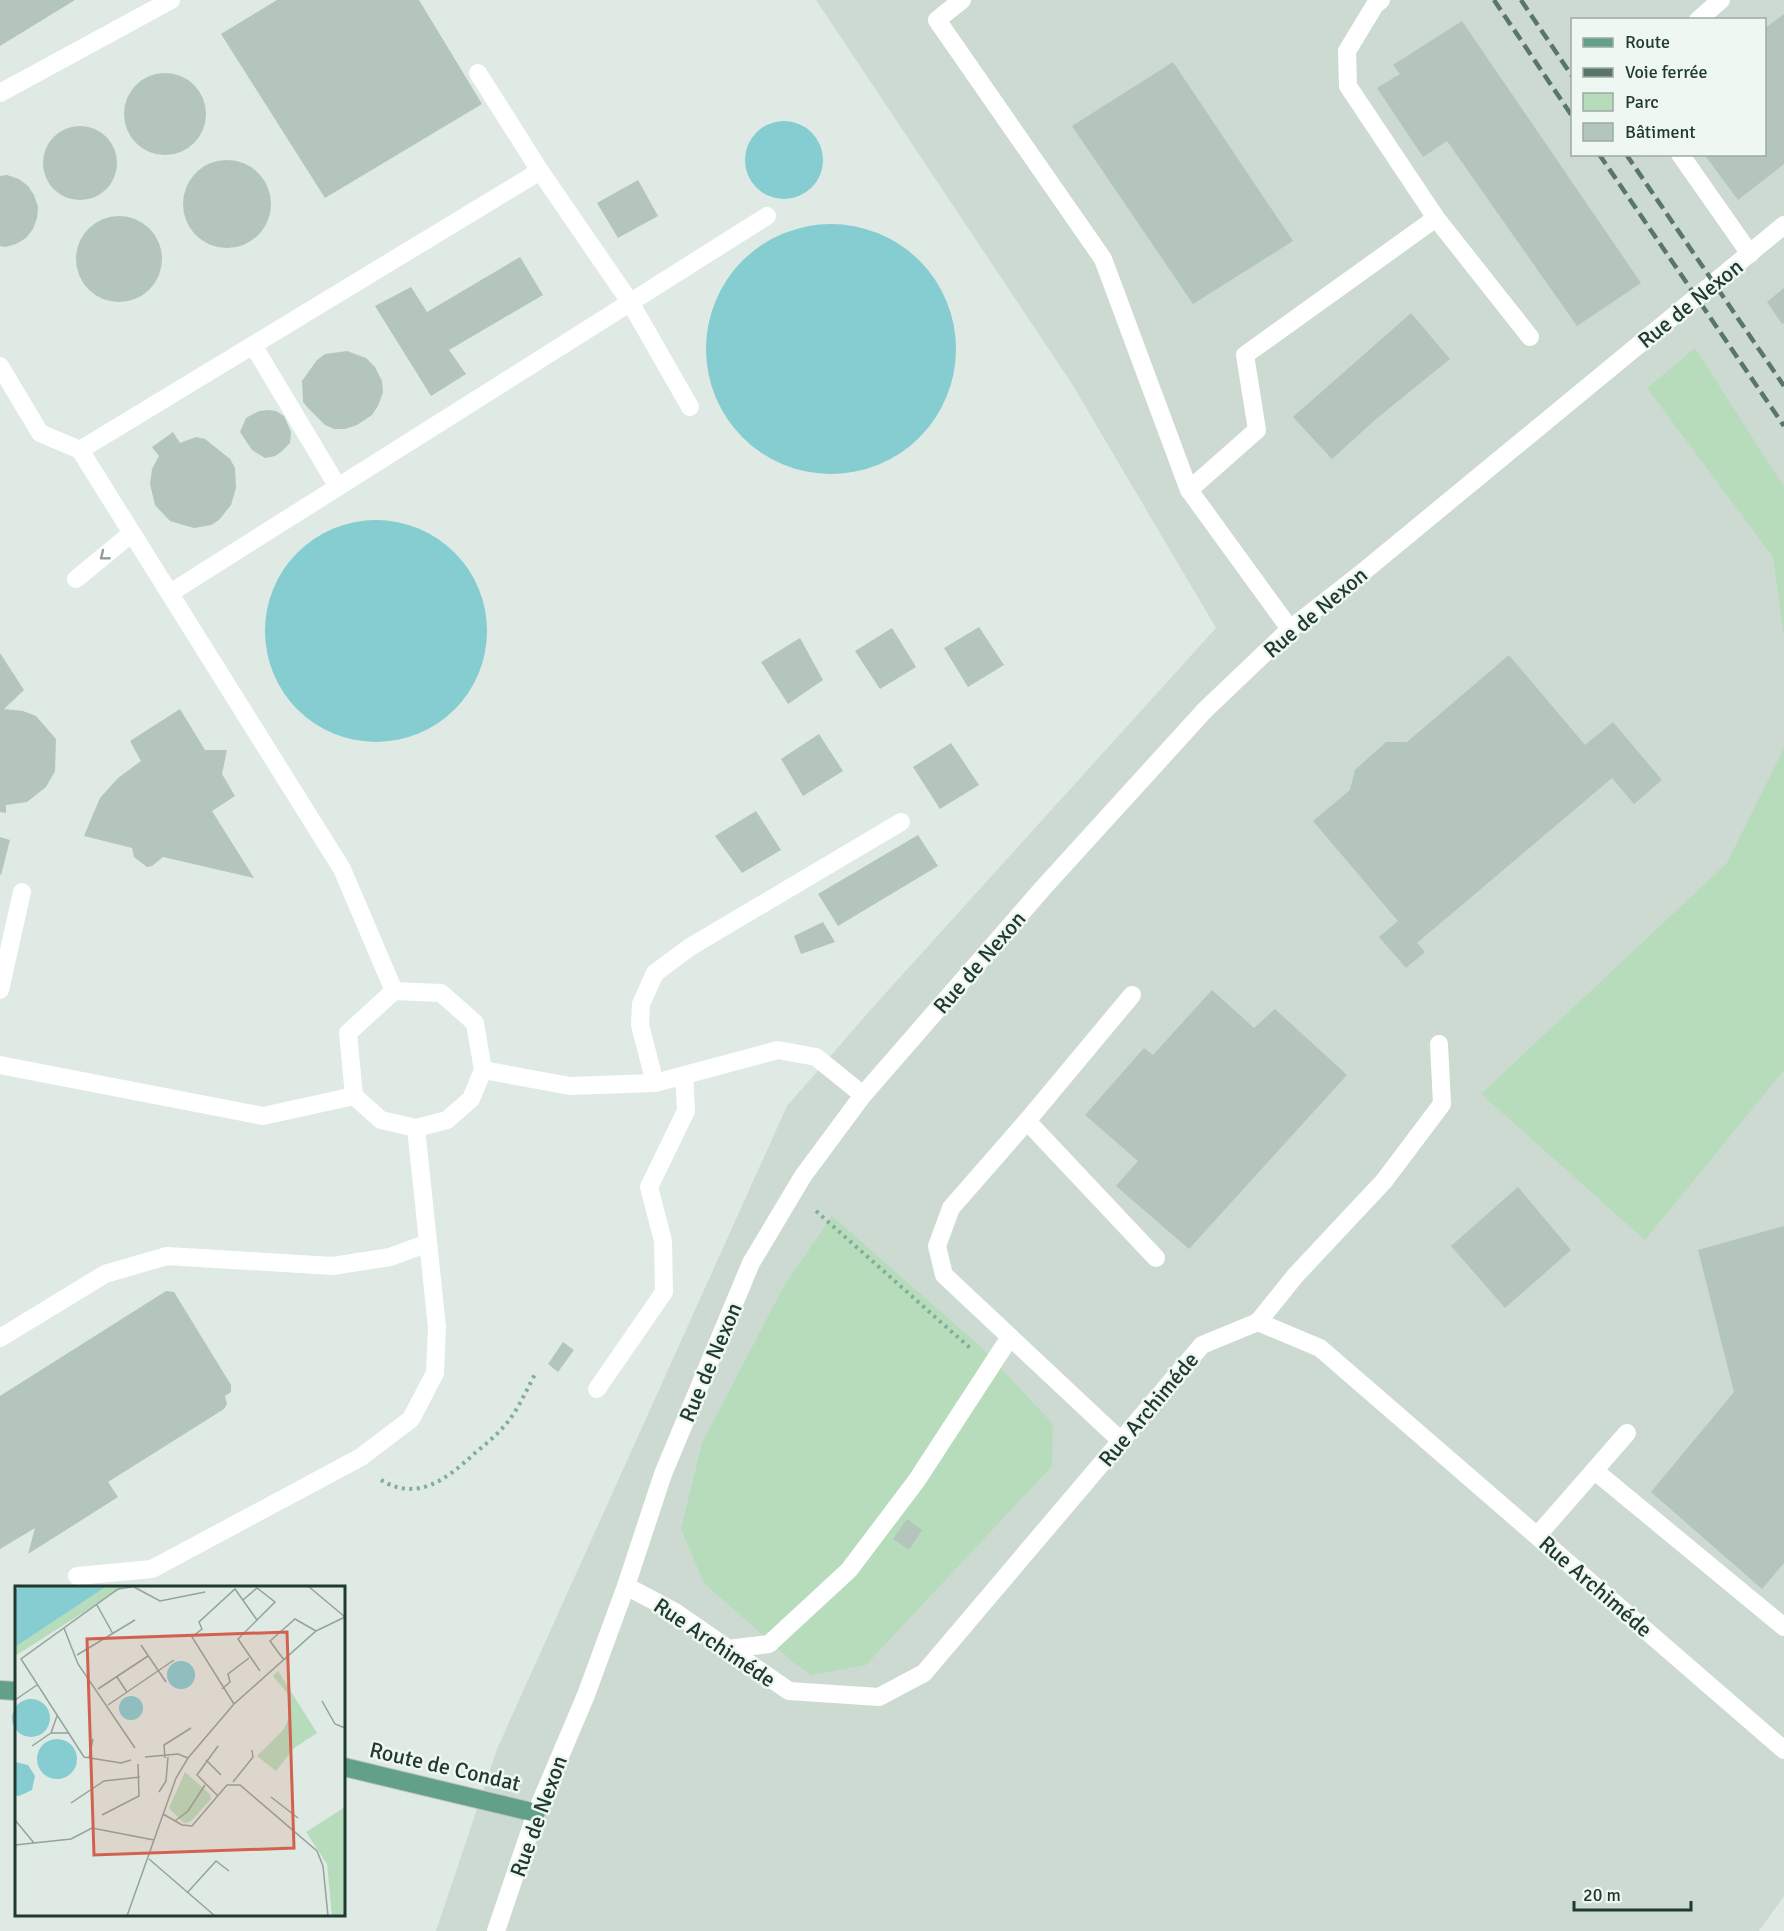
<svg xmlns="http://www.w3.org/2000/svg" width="1784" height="1931" viewBox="0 0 1784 1931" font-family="Signika,sans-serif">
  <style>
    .built { fill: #cddad2; fill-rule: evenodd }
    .green { fill: #b7dcbc }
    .water { fill: #85cdd0 }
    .building { fill: #b4c5bc }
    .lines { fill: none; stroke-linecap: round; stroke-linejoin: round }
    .major-casing { stroke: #bcc4c1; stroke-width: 20 }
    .path { stroke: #7fae9a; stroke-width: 4; stroke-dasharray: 3 4.5; stroke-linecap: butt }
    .minor { stroke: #fff; stroke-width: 18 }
    .major { stroke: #63a089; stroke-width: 18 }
    .rail { stroke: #5a766b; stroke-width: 4.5; stroke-dasharray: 12 6; stroke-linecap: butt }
    .oneway { stroke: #909c98 }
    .labels { text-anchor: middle; stroke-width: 5; stroke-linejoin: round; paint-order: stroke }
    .street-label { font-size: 22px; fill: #203a30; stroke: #eff7f2 }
    .inset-road { fill: none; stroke: #92a49b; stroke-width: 1.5 }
    .view { fill: #d2624f; fill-opacity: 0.15; stroke: #d2624f; stroke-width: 3 }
    .inset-edge { fill: none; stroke: #203a30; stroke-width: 3 }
  </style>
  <rect width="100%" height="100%" fill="#deeae3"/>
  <!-- built -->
  <path class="built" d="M816 0H1784V1896L1759 1931H436L497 1749 787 1106 874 1006 1216 628 1072 384ZM1572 20H1764V154H1572Z"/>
  <!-- green -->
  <g class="green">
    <path d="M1695 348 1784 487V637L1773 557 1647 388Z"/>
    <path d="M1784 748V1070L1645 1240 1481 1094 1727 863Z"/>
    <path d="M832 1216 981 1347 1053 1424 1052 1466 866 1665 811 1675 793 1662 704 1583 681 1529 702 1443 784 1286Z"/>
  </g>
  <!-- water -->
  <g class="water">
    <circle cx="784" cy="160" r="39"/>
    <circle cx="831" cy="349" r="125"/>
    <circle cx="376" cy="631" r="111"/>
  </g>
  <!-- building -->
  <g class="building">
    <path d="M0 0H75L0 46Z"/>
    <path d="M277 0H419L482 104 325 198 221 34Z"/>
    <path d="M1784 14V164L1738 200 1704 154H1764V29Z"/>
    <path d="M1462 21 1641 283 1577 326 1447 141 1423 157 1377 88 1400 74 1393 65Z"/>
    <path d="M1173 62 1293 241 1193 304 1072 126Z"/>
    <circle cx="165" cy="114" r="41"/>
    <circle cx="80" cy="163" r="37"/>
    <circle cx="227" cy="204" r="44"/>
    <path d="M7 175 19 179 28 186 34 195 38 207 37 218 33 229 26 238 16 244 5 247 0 246V176Z"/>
    <path d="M638 180 658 216 618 238 597 203Z"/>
    <circle cx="119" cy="259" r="43"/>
    <path d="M520 257 543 295 449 350 466 374 431 396 375 306 411 287 427 312Z"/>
    <path d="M1784 288V323L1782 324 1767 302Z"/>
    <path d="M1411 313 1450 359 1376 419 1332 459 1293 417Z"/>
    <path d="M347 351 366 358 375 367 382 381 383 392 378 406 372 415 357 425 345 429H334L325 425 308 408 303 402 302 381 317 360 325 354Z"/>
    <path d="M268 410 276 411 284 416 291 432 290 443 281 452 275 456 265 458 252 450 240 432 246 418 259 411Z"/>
    <path d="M173 432 180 443 196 437 205 439 230 459 235 468 236 488 231 505 219 520 211 525 194 528 170 521 155 505 150 484 152 469 159 456 152 447Z"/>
    <path d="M979 627 1004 665 968 687 944 648Z"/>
    <path d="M892 628 916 667 880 689 855 651Z"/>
    <path d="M800 638 823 680 788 704 761 662Z"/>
    <path d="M0 653 24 690 4 709 23 711 36 716 56 739 55 771 46 787 27 802 6 805V813L0 812Z"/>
    <path d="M1509 655 1585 745 1613 722 1662 780 1634 804 1612 778 1417 943 1425 952 1406 968 1379 937 1398 921 1313 821 1350 790 1355 770 1386 742H1407Z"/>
    <path d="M180 709 205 750H227L222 774 235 796 212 811 254 878 163 857 152 866 147 867 134 857 132 848 84 836 100 798 118 778 141 761 130 741Z"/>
    <path d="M819 734 843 771 803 796 781 759Z"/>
    <path d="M951 743 979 785 940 809 913 767Z"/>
    <path d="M756 811 781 850 742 873 715 836Z"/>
    <path d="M918 835 938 866 838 926 818 894Z"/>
    <path d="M0 837 10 840 1 875 0 874Z"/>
    <path d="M823 922 835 942 801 954 794 936Z"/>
    <path d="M1212 990 1254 1028 1275 1009 1347 1075 1189 1249 1116 1186 1138 1161 1085 1115 1144 1048 1153 1055Z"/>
    <path d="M1518 1187 1571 1250 1505 1308 1451 1246Z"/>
    <path d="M1784 1226V1563L1762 1589 1651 1492 1734 1392 1698 1250Z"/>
    <path d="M166 1291 174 1292 231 1385V1392L225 1396 227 1404 224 1409 108 1482 118 1497 28 1554 35 1528 0 1549V1396Z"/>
    <path d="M563 1342 574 1350 558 1372 548 1364Z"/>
    <path d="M907 1519 922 1530 909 1550 893 1539Z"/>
  </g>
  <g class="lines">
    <defs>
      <g id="major">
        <path d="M0 1690 16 1691"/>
        <path d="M344 1767 536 1813"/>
      </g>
    </defs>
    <!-- major casing -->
    <use href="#major" class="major-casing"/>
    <!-- path -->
    <g class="path">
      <path d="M816 1211 970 1348"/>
      <path d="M381 1480C418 1503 449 1477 475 1453 486 1444 497 1435 506 1424 518 1410 527 1389 536 1372"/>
    </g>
    <!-- minor -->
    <g class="minor">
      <path d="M962 0 937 20 1103 259 1189 490 1290 629"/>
      <path d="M1381 0 1375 5 1347 51 1348 86 1436 218 1530 337"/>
      <path d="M1698 20 1721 0"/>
      <path d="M478 73 540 171 630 302 690 407"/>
      <path d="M0 93 171 0"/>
      <path d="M1680 154 1750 254"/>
      <path d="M253 345 338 487"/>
      <path d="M0 366 40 433 80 450 342 869 394 991"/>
      <path d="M80 450 540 171"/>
      <path d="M1189 490 1257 430 1245 355 1436 218"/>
      <path d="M76 579 132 533"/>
      <path d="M170 593 767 216"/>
      <path d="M0 990 22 892"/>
      <path d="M394 991 441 993 475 1023 483 1070 471 1099 447 1120 416 1128 381 1120 354 1096 348 1033Z"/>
      <path d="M0 1065 263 1116 354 1096"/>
      <path d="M483 1070 570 1086 655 1083 778 1050 816 1057 863 1095"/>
      <path d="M655 1083 640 1025 641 1004 655 973 690 947 901 822"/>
      <path d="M1027 1121 1156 1258"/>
      <path d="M1258 1322 1295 1276 1384 1181 1442 1104 1439 1044"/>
      <path d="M0 1338 105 1274 167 1256 333 1266 390 1257 428 1243"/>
      <path d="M597 1389 664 1292 663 1241 649 1187 686 1111 684 1075"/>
      <path d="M1121 1441 944 1275 937 1246 951 1208 1027 1121 1132 995"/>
      <path d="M1595 1471 1784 1627"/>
      <path d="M1537 1536 1627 1433"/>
      <path d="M77 1576 152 1569 361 1457 411 1419 435 1373 437 1327 416 1128"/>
      <path d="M626 1586 675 1612 789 1691 879 1697 924 1673 1202 1345 1258 1322 1320 1348 1784 1750"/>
      <path d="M728 1649 769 1644 849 1570 917 1480 1010 1337"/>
      <path d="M496 1931 536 1813 586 1695 626 1586 663 1474 751 1263 803 1176 863 1095 1043 888 1205 710 1290 629 1363 572 1784 225"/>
    </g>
    <!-- major -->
    <use href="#major" class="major"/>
    <!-- rail -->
    <g class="rail">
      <path d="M1494 0 1572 116"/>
      <path d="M1521 0 1572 76"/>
      <path d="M1599 154 1784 426"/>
      <path d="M1626 154 1784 386"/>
    </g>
  </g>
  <!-- one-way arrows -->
  <defs><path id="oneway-chevron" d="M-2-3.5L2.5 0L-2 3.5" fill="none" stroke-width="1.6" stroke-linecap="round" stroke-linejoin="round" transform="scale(1.5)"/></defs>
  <use class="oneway" href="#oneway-chevron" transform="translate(104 556) rotate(141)"/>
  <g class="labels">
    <!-- street labels -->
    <g class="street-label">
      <text transform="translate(1690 303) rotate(-39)" y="8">Rue de Nexon</text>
      <text transform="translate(1315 612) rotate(-40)" y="8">Rue de Nexon</text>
      <text transform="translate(979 962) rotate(-49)" y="8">Rue de Nexon</text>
      <text transform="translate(710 1362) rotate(-67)" y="8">Rue de Nexon</text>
      <text transform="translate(1148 1409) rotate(-50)" y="8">Rue Archiméde</text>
      <text transform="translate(1596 1586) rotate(41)" y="8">Rue Archiméde</text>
      <text transform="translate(715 1642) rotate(34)" y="8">Rue Archiméde</text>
      <text transform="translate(445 1766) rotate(13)" y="8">Route de Condat</text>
      <text transform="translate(538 1816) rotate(-70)" y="8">Rue de Nexon</text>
    </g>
  </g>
  <!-- overview -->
  <g transform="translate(15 1586)">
    <rect width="330" height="330" fill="#deeae3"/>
    <path d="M92 0H110L0 70V61ZM263 85 302 147 279 162 261 185 242 170 269 143 276 127 273 108 258 90ZM170 186 195 208 196 213 175 236 169 237 154 222ZM330 221V330H317L312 278 291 246Z" fill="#b7dcbc"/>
    <path d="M6 0H92L0 61V4ZM152 89a14 14 0 1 1 28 0a14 14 0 1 1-28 0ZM104 122a12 12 0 1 1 24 0a12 12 0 1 1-24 0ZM-3 132a19 19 0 1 1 38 0a19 19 0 1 1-38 0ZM22 173a20 20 0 1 1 40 0a20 20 0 1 1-40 0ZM0 176 13 179 20 190 17 204 4 210 0 209Z" fill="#85cdd0"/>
    <path class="inset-road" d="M293 0 330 31M119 1 145 15 190 6M228 14 242 2 260 16 223 53 245 85M82 19 98 48M49 42 63 78 120 162M126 59 151 96M62 69 120 34M269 74 255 55 280 33 301 45M102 91 112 106M83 103 133 70M207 103 215 96 213 88 234 72M0 114 22 99M307 115 320 138 330 142M219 118 177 51 187 43 184 36 220 3 242 34M93 119 159 74M42 130 36 147H53M17 160 36 147M203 160 182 189 203 210M130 171 163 168 173 172M74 172 78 153M150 172 149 159 176 142M116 174 106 177 69 171 6 73 103 3 123 0M191 174 206 189M218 196 238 171 237 164M144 206 151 195 153 171M256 211 283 232M56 217 89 195 125 191M148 228 167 239 177 240 212 199H225L302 265 308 280 313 330M87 229 124 210 123 178M0 234 19 257M160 235 173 225 190 199M0 259 56 253 77 242 139 254M134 273 200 330M172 307 201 275 214 285M112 330 161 192 173 172 219 118 301 45 330 31"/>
    <path class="view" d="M272 46 279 262 79 269 72 53Z"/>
    <rect width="330" height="330" class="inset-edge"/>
  </g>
  <!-- legend -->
  <rect x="1571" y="18" width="195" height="138" fill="#eff7f2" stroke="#9caba4" stroke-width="1.5"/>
  <rect x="1583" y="38" width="30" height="9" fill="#63a089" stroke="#9caba4" stroke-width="1.5"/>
  <text x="1625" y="48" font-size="18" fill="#203a30">Route</text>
  <rect x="1583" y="68" width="30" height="9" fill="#5a766b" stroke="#9caba4" stroke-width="1.5"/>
  <text x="1625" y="78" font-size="18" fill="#203a30">Voie ferrée</text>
  <rect x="1583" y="93" width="30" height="18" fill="#b7dcbc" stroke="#9caba4" stroke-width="1.5"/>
  <text x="1625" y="108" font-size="18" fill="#203a30">Parc</text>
  <rect x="1583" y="123" width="30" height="18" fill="#b4c5bc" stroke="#9caba4" stroke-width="1.5"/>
  <text x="1625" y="138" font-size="18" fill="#203a30">Bâtiment</text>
  <!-- scale -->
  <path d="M1574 1901v9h117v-9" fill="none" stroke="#203a30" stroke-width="3"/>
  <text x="1583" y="1901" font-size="18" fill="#203a30" stroke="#eff7f2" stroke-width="4.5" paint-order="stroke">20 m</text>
</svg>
